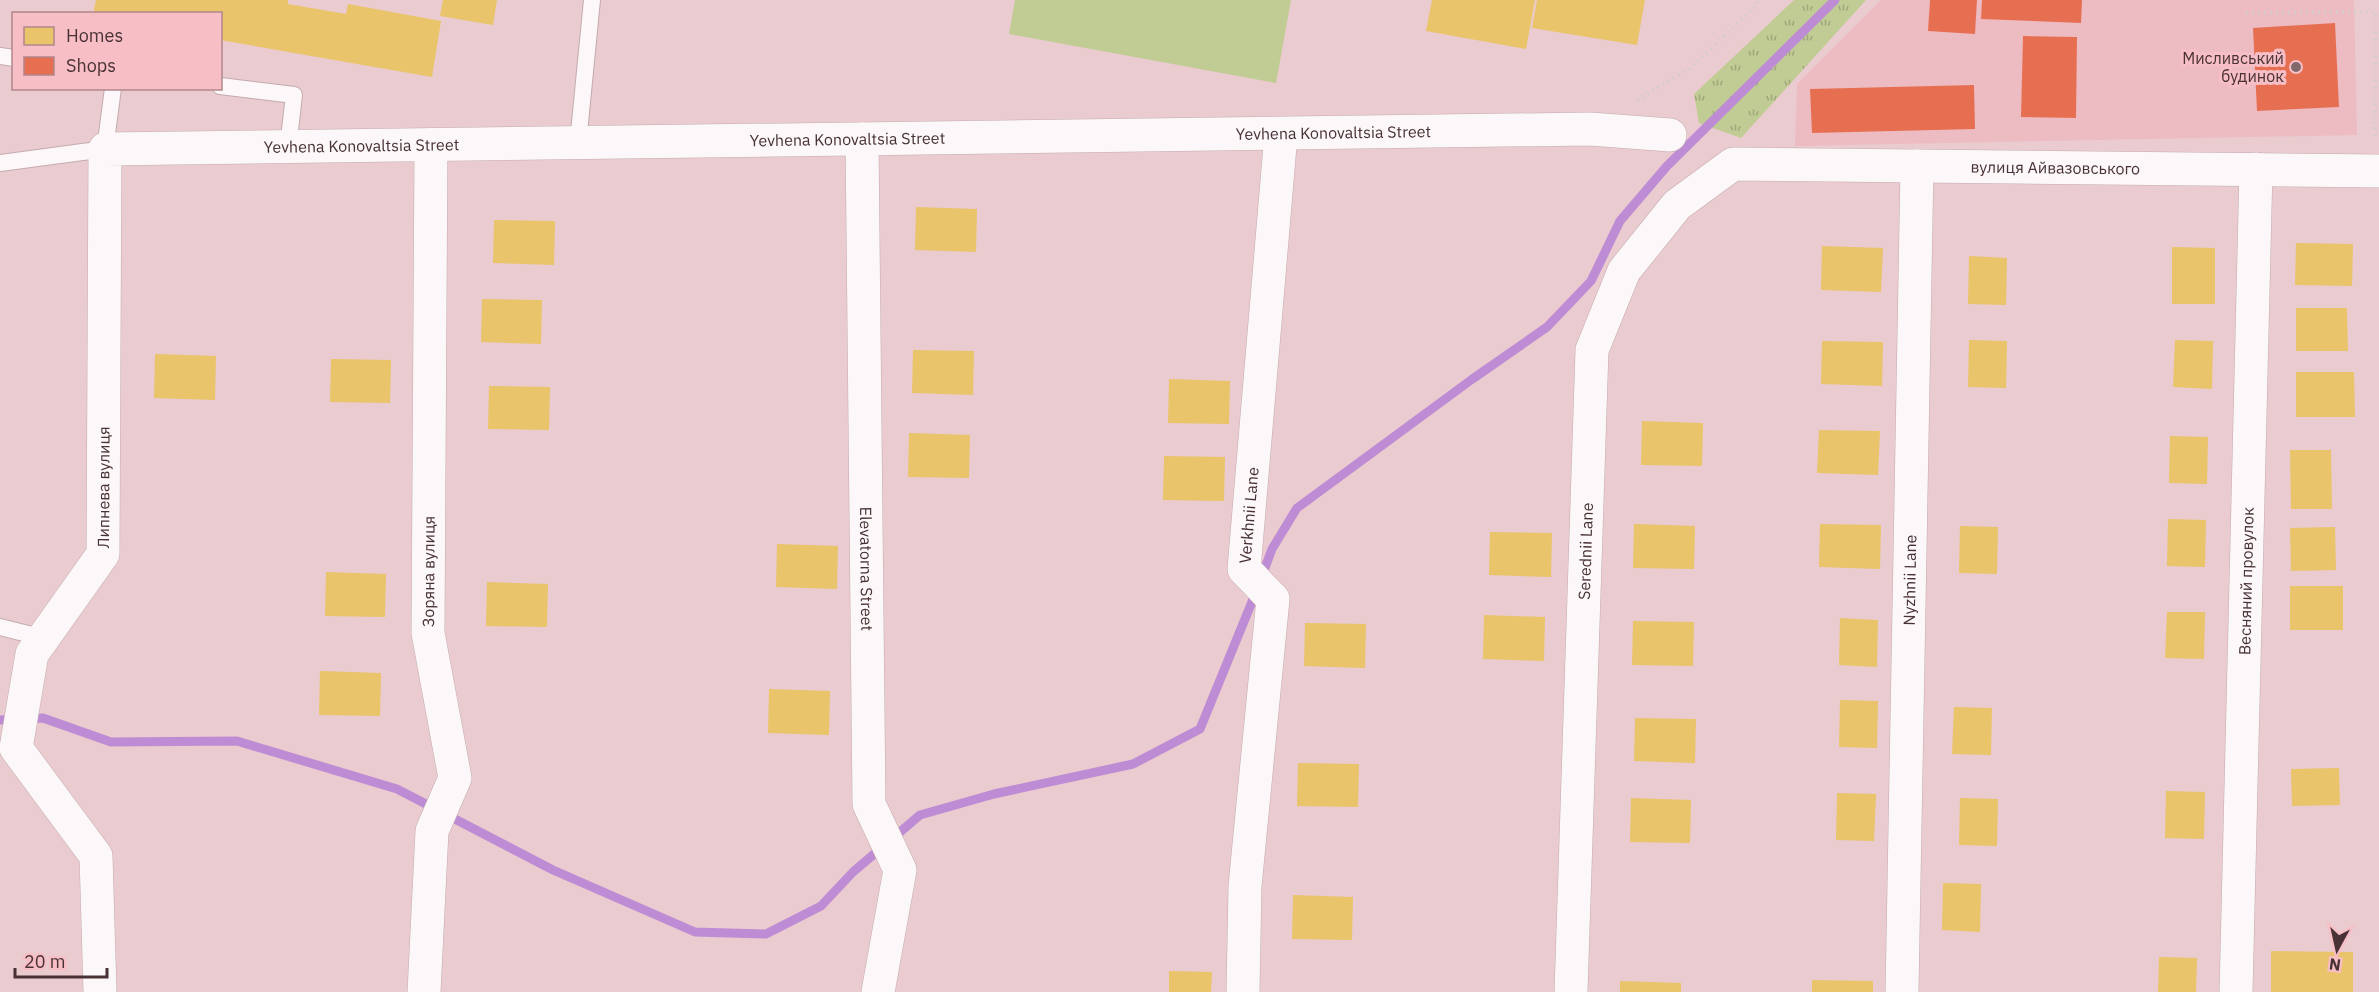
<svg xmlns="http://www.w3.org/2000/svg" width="2379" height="992" viewBox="0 0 2379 992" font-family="'IBM Plex Sans',sans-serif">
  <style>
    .built { fill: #edbcc3 }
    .grass { fill: url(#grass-tufts) }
    .green { fill: #c1cc95 }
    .homes { fill: #e9c46a }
    .shops { fill: #e76f51 }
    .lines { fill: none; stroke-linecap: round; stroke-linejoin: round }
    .stream { stroke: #bd8cd4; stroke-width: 9 }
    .lane-casing { stroke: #c4abaf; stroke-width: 18 }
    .street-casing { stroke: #c4abaf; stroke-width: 34 }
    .path { stroke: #d6cccd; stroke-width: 4; stroke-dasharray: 1.5 4.5; stroke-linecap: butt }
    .lane { stroke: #fcf7f8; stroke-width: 16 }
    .street { stroke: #fcf7f8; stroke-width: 33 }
    .poi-dot { fill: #81686b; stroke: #f7bec6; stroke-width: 2 }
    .labels { text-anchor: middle; stroke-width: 6; stroke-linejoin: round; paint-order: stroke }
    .poi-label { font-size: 16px; fill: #483235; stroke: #f7bec6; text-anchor: end }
    .street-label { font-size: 16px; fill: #483235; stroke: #f7bec6 }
  </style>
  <defs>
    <pattern id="grass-tufts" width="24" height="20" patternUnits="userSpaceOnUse" patternTransform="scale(1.5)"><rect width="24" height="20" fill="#c1cc95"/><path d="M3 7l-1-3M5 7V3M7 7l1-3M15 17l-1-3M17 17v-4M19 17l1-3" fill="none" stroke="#9fa67a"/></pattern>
  </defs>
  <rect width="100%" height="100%" fill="#eacbcf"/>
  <!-- built -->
  <path class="built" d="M1881 0H2354L2357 135 1795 146 1797 84Z"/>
  <!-- grass -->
  <path class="grass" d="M1794 0H1866L1741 138 1699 123 1694 94Z"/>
  <!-- green -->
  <path class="green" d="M1015 0H1291L1276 83 1009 34Z"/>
  <!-- homes -->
  <g class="homes">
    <path d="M96 0H288V4L346 14 348 4 441 21 432 77 220 40V14H93Z"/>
    <path d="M443 0H497L493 25 440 16Z"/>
    <path d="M1432 0H1535L1526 49 1426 31Z"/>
    <path d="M1537 0H1645L1637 45 1532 28Z"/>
    <path d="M916 207 977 209 976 252 915 250Z"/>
    <path d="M494 220 555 221 554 265 493 263Z"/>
    <path d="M2296 243 2353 244 2352 286 2295 285Z"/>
    <path d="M1822 246 1883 248 1881 292 1821 290Z"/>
    <path d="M2172 247 2215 248V304H2172Z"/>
    <path d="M1969 256 2007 258 2006 305 1968 304Z"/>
    <path d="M482 299 542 300 541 344 481 342Z"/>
    <path d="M2296 308H2347L2348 351H2296Z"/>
    <path d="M1969 340 2007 341 2006 388 1968 387Z"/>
    <path d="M2175 340 2213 341 2212 389 2173 387Z"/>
    <path d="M1822 341 1883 342 1882 386 1821 384Z"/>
    <path d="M913 350 974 351 973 395 912 393Z"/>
    <path d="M155 354 216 356 215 400 154 398Z"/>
    <path d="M331 359 391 360 390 403 330 402Z"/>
    <path d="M2296 372H2354L2355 417H2296Z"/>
    <path d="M1169 379 1230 381 1229 424 1168 423Z"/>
    <path d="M489 386 550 387 549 430 488 429Z"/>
    <path d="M1642 421 1703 423 1702 466 1641 465Z"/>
    <path d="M1819 430 1880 431 1878 475 1817 473Z"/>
    <path d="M909 433 970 435 969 478 908 477Z"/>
    <path d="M2170 436 2208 437 2207 484 2169 483Z"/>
    <path d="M2290 450H2331L2332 509H2291Z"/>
    <path d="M1164 456 1225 457 1224 501 1163 500Z"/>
    <path d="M2168 519 2206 520 2205 567 2167 566Z"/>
    <path d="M1634 524 1695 526 1694 569 1633 568Z"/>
    <path d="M1820 524 1881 525 1880 569 1819 567Z"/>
    <path d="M1960 526 1998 527 1997 574 1959 573Z"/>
    <path d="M2335 527 2336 570 2291 571 2290 528Z"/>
    <path d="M1490 532 1552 533 1551 577 1489 575Z"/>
    <path d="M777 544 838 546 837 589 776 587Z"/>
    <path d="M326 572 386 574 385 617 325 616Z"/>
    <path d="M487 582 548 584 547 627 486 626Z"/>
    <rect x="2290" y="586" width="53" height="44"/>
    <path d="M2167 612H2205L2204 659 2165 658Z"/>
    <path d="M1484 615 1545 617 1544 661 1483 659Z"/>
    <path d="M1840 618 1878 620 1877 667 1839 665Z"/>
    <path d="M1633 621 1694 622 1693 666 1632 665Z"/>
    <path d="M1305 623 1366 624 1365 668 1304 666Z"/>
    <path d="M320 671 381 673 380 716 319 715Z"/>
    <path d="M769 689 830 691 829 735 768 733Z"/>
    <path d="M1840 700 1878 701 1877 748 1839 747Z"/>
    <path d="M1954 707 1992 708 1991 755 1952 754Z"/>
    <path d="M1635 718 1696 719 1695 763 1634 761Z"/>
    <path d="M1298 763 1359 764 1358 807 1297 806Z"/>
    <path d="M2339 768 2340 805 2292 806 2291 769Z"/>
    <path d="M2166 791 2205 792 2204 839 2165 838Z"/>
    <path d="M1837 793 1876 794 1874 841 1836 840Z"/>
    <path d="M1631 798 1691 800 1690 843 1630 842Z"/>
    <path d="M1960 798 1998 799 1997 846 1959 845Z"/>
    <path d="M1943 883 1981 884 1980 932 1942 930Z"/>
    <path d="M1293 895 1353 897 1352 940 1292 939Z"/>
    <path d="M2271 951 2353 952V992H2271Z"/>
    <path d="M2159 957 2197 958 2196 992H2158Z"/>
    <path d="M1169 971 1212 972 1211 992H1169Z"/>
    <path d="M1812 980 1873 981V992H1812Z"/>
    <path d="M1620 981 1681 983V992H1620Z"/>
  </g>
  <!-- shops -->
  <g class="shops">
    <path d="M1930 0H1977L1975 34 1928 31Z"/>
    <path d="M1982 0H2082L2081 23 1981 19Z"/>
    <path d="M2335 23 2339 107 2257 111 2253 28Z"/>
    <path d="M2023 36 2077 37 2076 118 2021 117Z"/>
    <path d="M1974 85 1975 129 1812 133 1810 89Z"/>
  </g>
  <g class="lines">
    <!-- stream -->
    <g class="stream">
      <path d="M1262 576 1272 549 1297 508 1471 380 1547 327 1591 281 1620 221 1667 166 1835 0"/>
      <path d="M0 720 43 718 111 742 237 741 397 789 553 870 695 932 766 934 821 906 853 872 920 815 994 794 1133 764 1200 729 1256 592"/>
    </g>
    <defs>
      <g id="lane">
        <path d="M0 56 14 58"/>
        <path d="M220 86 294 95 288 147"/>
        <path d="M578 143 592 0"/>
        <path d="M0 163 105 149 113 88"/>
        <path d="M0 627 44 638"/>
      </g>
      <g id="street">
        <path id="s1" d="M862 139 869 804 900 870 878 992"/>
        <path id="s2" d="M100 992 96 856 16 748 32 654 103 554 105 149 1590 129 1670 135"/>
        <path id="s3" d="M424 992 432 831 455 778 428 633 431 145"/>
        <path id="s4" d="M1243 992 1245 886 1273 599 1244 569 1281 134"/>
        <path id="s5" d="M1571 992 1592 350 1624 271 1677 205 1733 164 2379 171"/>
        <path id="s6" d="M1902 992 1917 166"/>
        <path id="s7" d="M2236 992 2256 169"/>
      </g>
    </defs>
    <!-- lane casing -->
    <use href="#lane" class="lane-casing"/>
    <!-- street casing -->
    <use href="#street" class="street-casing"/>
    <!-- path -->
    <g class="path">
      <path d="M2246 13 2376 12 2375 140"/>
      <path d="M1637 100 1689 69 1757 5 1758 0"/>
    </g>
    <!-- lane -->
    <use href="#lane" class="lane"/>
    <!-- street -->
    <use href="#street" class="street"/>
  </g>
  <!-- markers -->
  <circle class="poi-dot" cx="2296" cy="67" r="6"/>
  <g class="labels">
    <!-- poi labels -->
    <g class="poi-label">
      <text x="2284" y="64">Мисливський<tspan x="2284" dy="18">будинок</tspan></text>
    </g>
    <!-- street labels -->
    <g class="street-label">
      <text dy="6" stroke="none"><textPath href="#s2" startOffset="2122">Yevhena Konovaltsia Street</textPath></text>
      <text dy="6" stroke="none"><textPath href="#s2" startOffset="1636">Yevhena Konovaltsia Street</textPath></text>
      <text dy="6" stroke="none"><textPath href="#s2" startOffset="1150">Yevhena Konovaltsia Street</textPath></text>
      <text dy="6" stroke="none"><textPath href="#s5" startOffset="1204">вулиця Айвазовського</textPath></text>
      <text dy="6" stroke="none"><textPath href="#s2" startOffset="555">Липнева вулиця</textPath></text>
      <text dy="6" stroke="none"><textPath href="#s4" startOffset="490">Verkhnii Lane</textPath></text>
      <text dy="6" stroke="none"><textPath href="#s5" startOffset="441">Serednii Lane</textPath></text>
      <text dy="6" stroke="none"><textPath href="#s1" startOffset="430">Elevatorna Street</textPath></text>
      <text dy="6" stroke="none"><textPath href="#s3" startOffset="428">Зоряна вулиця</textPath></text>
      <text dy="6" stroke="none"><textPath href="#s6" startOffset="412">Nyzhnii Lane</textPath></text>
      <text dy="6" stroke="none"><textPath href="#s7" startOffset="411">Весняний провулок</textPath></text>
    </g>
  </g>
  <!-- legend -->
  <rect x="12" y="12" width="210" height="78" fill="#f7bec6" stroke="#b1868c" stroke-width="1.5"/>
  <rect x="24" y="27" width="30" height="18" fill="#e9c46a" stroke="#b1868c" stroke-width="1.5"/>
  <text x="66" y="42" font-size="18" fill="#483235">Homes</text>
  <rect x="24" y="57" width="30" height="18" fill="#e76f51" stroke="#b1868c" stroke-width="1.5"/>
  <text x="66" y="72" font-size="18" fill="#483235">Shops</text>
  <!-- north arrow -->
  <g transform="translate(2337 950) rotate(188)" stroke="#f7bec6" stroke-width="4.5" paint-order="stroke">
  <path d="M0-4.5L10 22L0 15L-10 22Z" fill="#483235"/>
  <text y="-9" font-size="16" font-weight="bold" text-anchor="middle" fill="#483235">N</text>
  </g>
  <!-- scale -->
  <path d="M15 968v9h92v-9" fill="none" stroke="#483235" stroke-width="3"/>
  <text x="24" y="968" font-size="18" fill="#483235" stroke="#f7bec6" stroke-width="4.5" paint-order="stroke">20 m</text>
</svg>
